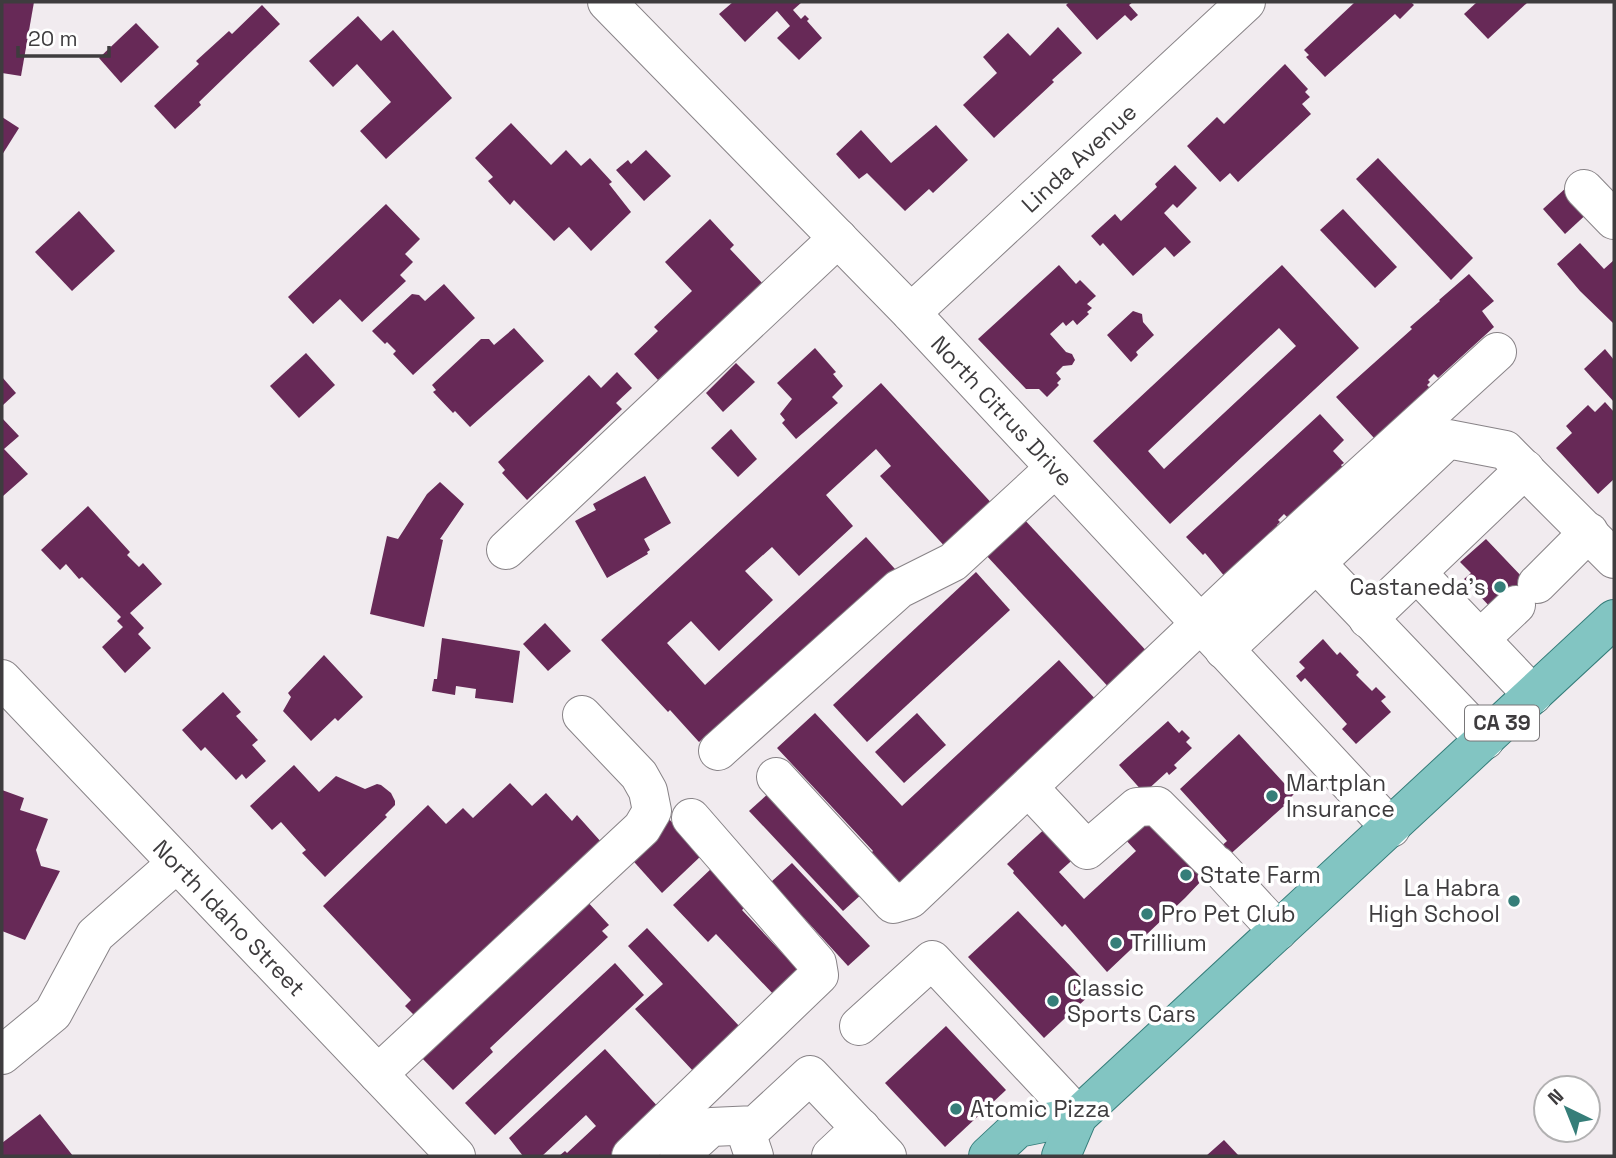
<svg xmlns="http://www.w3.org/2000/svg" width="1616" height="1158" viewBox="0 0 1616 1158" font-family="'Space Grotesk',sans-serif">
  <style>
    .building { fill: #672957; fill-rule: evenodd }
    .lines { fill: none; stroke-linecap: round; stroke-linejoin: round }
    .minor-casing { stroke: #888387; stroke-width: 40 }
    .major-casing { stroke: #347c79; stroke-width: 40 }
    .minor { stroke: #fff; stroke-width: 38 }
    .major { stroke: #82c5c2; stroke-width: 38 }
    .poi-dot { fill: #367e79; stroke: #fff; stroke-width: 2.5 }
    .labels { text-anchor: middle; stroke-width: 7; stroke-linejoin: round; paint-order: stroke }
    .shield { fill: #fff; stroke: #787678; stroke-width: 2 }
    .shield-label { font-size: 21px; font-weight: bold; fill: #3e3c3e }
    .street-label { font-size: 23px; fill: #3e3c3e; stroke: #fff }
    .poi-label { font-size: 23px; fill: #3e3c3e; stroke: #fff; text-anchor: start }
  </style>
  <rect width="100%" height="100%" fill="#f1ebef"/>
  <!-- building -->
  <g class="building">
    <path d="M2 2H34L21 76 2 73Z"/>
    <path d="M733 2H802L793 10 801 19 805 15 809 19 807 21 822 38 799 60 777 38 790 26 777 11 745 42 719 14Z"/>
    <path d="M1069 2H1133L1129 5 1138 15 1131 21 1125 15 1097 40 1066 5Z"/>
    <path d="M1355 2H1411L1414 5 1400 19 1395 14 1325 77 1306 57 1309 55 1304 50Z"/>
    <path d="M1477 2H1528L1488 39 1464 14Z"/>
    <path d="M262 5 280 24 199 102 201 105 175 129 154 106 199 64 196 61 229 31 232 34Z"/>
    <path d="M358 16 381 41 393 30 452 98 386 159 360 131 391 102 357 64 333 87 309 61Z"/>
    <path d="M136 23 159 47 121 83 99 58Z"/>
    <path d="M1058 27 1082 53 1052 80 1054 82 994 138 963 105 997 73 983 57 1008 33 1030 56Z"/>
    <path d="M1285 64 1308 89 1305 92 1310 97 1302 104 1311 114 1238 182 1230 173 1220 182 1187 146 1217 117 1224 124Z"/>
    <path d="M2 117 19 128 2 155Z"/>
    <path d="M511 123 551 165 566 150 581 166 590 158 612 182 609 184 631 212 591 251 569 227 554 241 514 200 510 205 488 181 493 177 475 158Z"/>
    <path d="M936 125 968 160 933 193 929 189 905 211 867 173 859 179 836 154 861 130 891 163Z"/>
    <path d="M646 150 671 176 644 201 616 170 628 160 631 164Z"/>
    <path d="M1378 158 1473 258 1451 280 1356 179Z"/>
    <path d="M1175 165 1197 188 1177 208 1173 204 1164 213 1191 242 1174 257 1165 247 1133 276 1103 243 1100 246 1091 236 1115 214 1121 221 1157 187 1155 184Z"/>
    <path d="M1568 186 1591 210 1565 234 1543 209Z"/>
    <path d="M386 204 420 239 405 254 413 262 400 275 406 281 362 322 340 299 313 324 288 297Z"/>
    <path d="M1343 209 1397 267 1375 288 1320 230Z"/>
    <path d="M79 211 115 251 72 291 35 252Z"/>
    <path d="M710 219 734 245 730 249 764 285 685 359 683 357 658 380 634 354 658 331 654 327 692 291 665 262Z"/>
    <path d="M1580 243 1604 269 1614 260V324L1580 291 1557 264Z"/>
    <path d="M1059 265 1076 284 1080 280 1096 296 1087 304 1092 308 1087 312 1089 314 1077 325 1073 320 1066 326 1063 322 1050 334 1066 352 1072 354 1075 360 1072 365 1063 366 1056 373 1061 379 1057 383 1059 385 1047 397 1039 389H1026L978 339Z"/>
    <path d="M1282 265 1359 348 1170 524 1093 441ZM1279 328 1296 346 1164 469 1148 451Z"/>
    <path d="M1469 274 1494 301 1482 311 1494 327 1438 378 1434 374 1428 380 1430 382 1427 385 1430 388 1374 438 1336 397 1412 329 1410 327 1440 301 1439 300Z"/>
    <path d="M444 284 475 318 413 375 393 354 396 351 387 342 385 344 372 331 412 294 419 295 425 301Z"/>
    <path d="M1133 311 1142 314 1143 322 1154 335 1136 352 1138 355 1131 362 1107 335Z"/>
    <path d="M514 328 544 361 470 427 455 411 453 413 433 392 436 390 432 385 481 339H489L494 345Z"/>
    <path d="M815 348 836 372 833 374 843 386 832 397 838 403 796 439 782 423 785 420 780 414 792 399 777 383Z"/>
    <path d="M1605 349 1614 360V402L1584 369Z"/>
    <path d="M306 353 335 385 299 418 270 386Z"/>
    <path d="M736 363 755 382 723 412 706 393Z"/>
    <path d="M617 372 632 388 616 403 622 409 527 500 502 473 505 470 498 462 589 375 601 388Z"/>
    <path d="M2 377 16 393 2 406Z"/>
    <path d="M881 383 996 508 949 551 880 476 891 466 876 449 826 495 853 526 799 576 772 547 745 571 773 600 719 651 691 621 667 643 705 685 866 537 895 569 713 737 709 733 699 742 670 710 668 712 601 640Z"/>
    <path d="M1605 402 1614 412V479L1598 494 1556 448 1572 433 1566 426 1588 405 1595 412Z"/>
    <path d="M1320 414 1344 440 1333 451 1344 463 1341 465 1343 468 1288 518 1284 514 1278 520 1280 522 1277 525 1280 528 1226 578 1205 553 1203 555 1186 537Z"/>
    <path d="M2 418 19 436 4 449 28 474 3 496Z"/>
    <path d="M731 429 757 459 738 477 711 448Z"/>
    <path d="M645 476 671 523 644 539 650 550 647 552 648 554 607 578 575 521 596 510 593 504Z"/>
    <path d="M440 482 464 504 440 539 443 540 424 627 370 614 387 536 398 539 427 494Z"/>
    <path d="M88 506 130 552 127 555 139 567 143 563 162 584 130 613 144 628 138 634 151 648 125 673 102 647 123 627 117 621 121 617 82 577 79 579 66 564 60 570 41 550Z"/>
    <path d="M1023 518 1152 657 1114 693 985 554Z"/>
    <path d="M1486 539 1524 579 1492 609 1464 579 1471 573 1460 562Z"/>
    <path d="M976 572 1010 610 867 742 833 705Z"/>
    <path d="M545 623 571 651 548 671 523 644Z"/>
    <path d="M442 638 520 651 513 703 475 698 476 689 456 686 455 695 432 691 434 679H437Z"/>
    <path d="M1323 639 1337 655 1340 652 1359 672 1356 675 1372 691 1376 687 1386 697 1381 701 1391 712 1356 744 1342 729 1347 724 1305 678 1301 682 1296 676 1305 668 1299 662Z"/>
    <path d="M324 655 363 697 338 721 335 718 311 741 283 711 291 697 288 693Z"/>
    <path d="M1059 660 1099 703 900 888 869 855 873 851 777 748 815 713 902 806Z"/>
    <path d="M223 692 241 712 236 716 258 740 252 745 266 761 246 779 242 774 236 780 205 747 201 751 182 730Z"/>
    <path d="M917 713 946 745 904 783 875 752Z"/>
    <path d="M1168 721 1179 733 1182 730 1190 738 1186 742 1192 748 1174 765 1177 768 1169 775 1167 772 1144 793 1119 765Z"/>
    <path d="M1239 734 1294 794 1283 805 1284 806 1206 876 1185 898 1107 972 1065 924 1062 927 1013 873 1014 871 1007 864 1051 823 1079 854 1059 872 1084 899 1136 851 1124 838 1150 813 1199 866 1227 841 1180 789Z"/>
    <path d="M294 765 319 792 336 776 365 789 377 784 381 785 391 793 395 801V805L385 815 387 817 325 877 302 853 306 850 281 822 272 830 250 806Z"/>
    <path d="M510 783 532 806 546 793 572 821 577 815 602 843 421 1022 405 1006 411 1000 323 906 428 805 446 824 463 808 473 818Z"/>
    <path d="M2 790 24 798 20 810 48 819 36 850 41 866 60 871 25 940 2 931Z"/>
    <path d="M770 792 863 893 843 911 749 811Z"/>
    <path d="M668 818 702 855 662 893 627 854Z"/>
    <path d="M792 863 870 946 848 966 771 882Z"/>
    <path d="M713 867 748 904 742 910 800 972 775 996 716 934 708 942 673 905Z"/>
    <path d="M585 899 609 925 602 931 608 937 490 1048 493 1052 453 1090 419 1055Z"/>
    <path d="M1018 911 1094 991 1044 1038 968 957Z"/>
    <path d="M647 928 741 1028 694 1072 635 1009 663 984 628 946Z"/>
    <path d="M615 963 644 995 495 1135 465 1103Z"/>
    <path d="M946 1026 1006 1090 945 1147 885 1083Z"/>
    <path d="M605 1049 661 1110 620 1156H559L565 1151 567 1153 596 1126 586 1115 542 1156H523L509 1138Z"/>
    <path d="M40 1114 73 1156H2V1143Z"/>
    <path d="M1224 1140 1239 1156H1206Z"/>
  </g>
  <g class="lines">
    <defs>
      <g id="minor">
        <path d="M607 2 911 313 1391 828"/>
        <path d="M1584 189 1614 220"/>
        <path d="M911 313 1246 2"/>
        <path d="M506 550 838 238"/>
        <path d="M1316 563 1485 740"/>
        <path d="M1417 573 1533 695"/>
        <path d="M1537 584 1589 532"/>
        <path d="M1368 619 1525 469"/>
        <path d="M1480 639 1516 605"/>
        <path d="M1224 650 1448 439 1505 450 1614 559"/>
        <path d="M2 679 456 1156"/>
        <path d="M718 751 899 589 953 562 1055 468"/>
        <path d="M776 777 893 904 910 899 1238 588 1497 352"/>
        <path d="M1029 788 1087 850 1137 807 1157 806 1209 858"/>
        <path d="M1217 865 1278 931"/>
        <path d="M859 1026 932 960 1078 1116"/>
        <path d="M2 1055 53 1013 95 935 177 863"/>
        <path d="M378 1074 642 828 652 811 648 791 639 775 582 715"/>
        <path d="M744 1126 754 1156"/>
        <path d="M631 1156 819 975 817 963 691 818"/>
        <path d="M679 1156 711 1127 756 1125 810 1075 887 1156"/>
        <path d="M831 1156 861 1128"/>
      </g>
      <g id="major">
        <path d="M988 1156 1018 1128 1078 1116"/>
        <path d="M1061 1156 1078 1116 1614 619"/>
      </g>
    </defs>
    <!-- minor casing -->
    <use href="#minor" class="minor-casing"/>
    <!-- major casing -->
    <use href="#major" class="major-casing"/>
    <!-- minor -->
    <use href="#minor" class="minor"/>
    <!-- major -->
    <use href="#major" class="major"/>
  </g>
  <!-- markers -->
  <g class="poi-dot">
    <circle cx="1500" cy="587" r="7"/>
    <circle cx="1272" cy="796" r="7"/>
    <circle cx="1186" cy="875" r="7"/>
    <circle cx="1514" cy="901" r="7"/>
    <circle cx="1147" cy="914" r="7"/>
    <circle cx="1116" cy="943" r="7"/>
    <circle cx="1053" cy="1001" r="7"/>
    <circle cx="956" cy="1109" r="7"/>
  </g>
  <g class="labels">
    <!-- shield labels -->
    <rect class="shield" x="1465" y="705.5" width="74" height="35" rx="5"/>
    <g class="shield-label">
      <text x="1502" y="730">CA 39</text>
    </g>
    <!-- street labels -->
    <g class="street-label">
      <text transform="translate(1079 158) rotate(-43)" y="8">Linda Avenue</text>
      <text transform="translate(1002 411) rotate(47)" y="8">North Citrus Drive</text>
      <text transform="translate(229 918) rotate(46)" y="8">North Idaho Street</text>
    </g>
    <!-- poi labels -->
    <g class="poi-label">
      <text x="1486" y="595" text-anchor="end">Castaneda's</text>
      <text x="1286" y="791">Martplan<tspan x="1286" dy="26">Insurance</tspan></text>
      <text x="1200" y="883">State Farm</text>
      <text x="1500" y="896" text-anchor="end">La Habra<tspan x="1500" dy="26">High School</tspan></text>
      <text x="1161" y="922">Pro Pet Club</text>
      <text x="1130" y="951">Trillium</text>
      <text x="1067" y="996">Classic<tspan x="1067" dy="26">Sports Cars</tspan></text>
      <text x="970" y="1117">Atomic Pizza</text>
    </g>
  </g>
  <!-- border -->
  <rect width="1616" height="1158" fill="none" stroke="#3e3c3e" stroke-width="7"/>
  <!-- north arrow -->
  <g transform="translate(1567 1109) rotate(317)"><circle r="33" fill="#ffffff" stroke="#b2b1b2" stroke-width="2"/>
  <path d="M0-5L12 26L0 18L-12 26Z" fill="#367e79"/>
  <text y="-10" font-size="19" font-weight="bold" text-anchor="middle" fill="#3e3c3e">N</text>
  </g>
  <!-- scale -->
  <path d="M18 46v10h91v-10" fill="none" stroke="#3e3c3e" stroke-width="3.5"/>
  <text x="28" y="46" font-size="21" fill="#3e3c3e" stroke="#ffffff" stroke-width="5" paint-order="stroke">20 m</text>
</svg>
